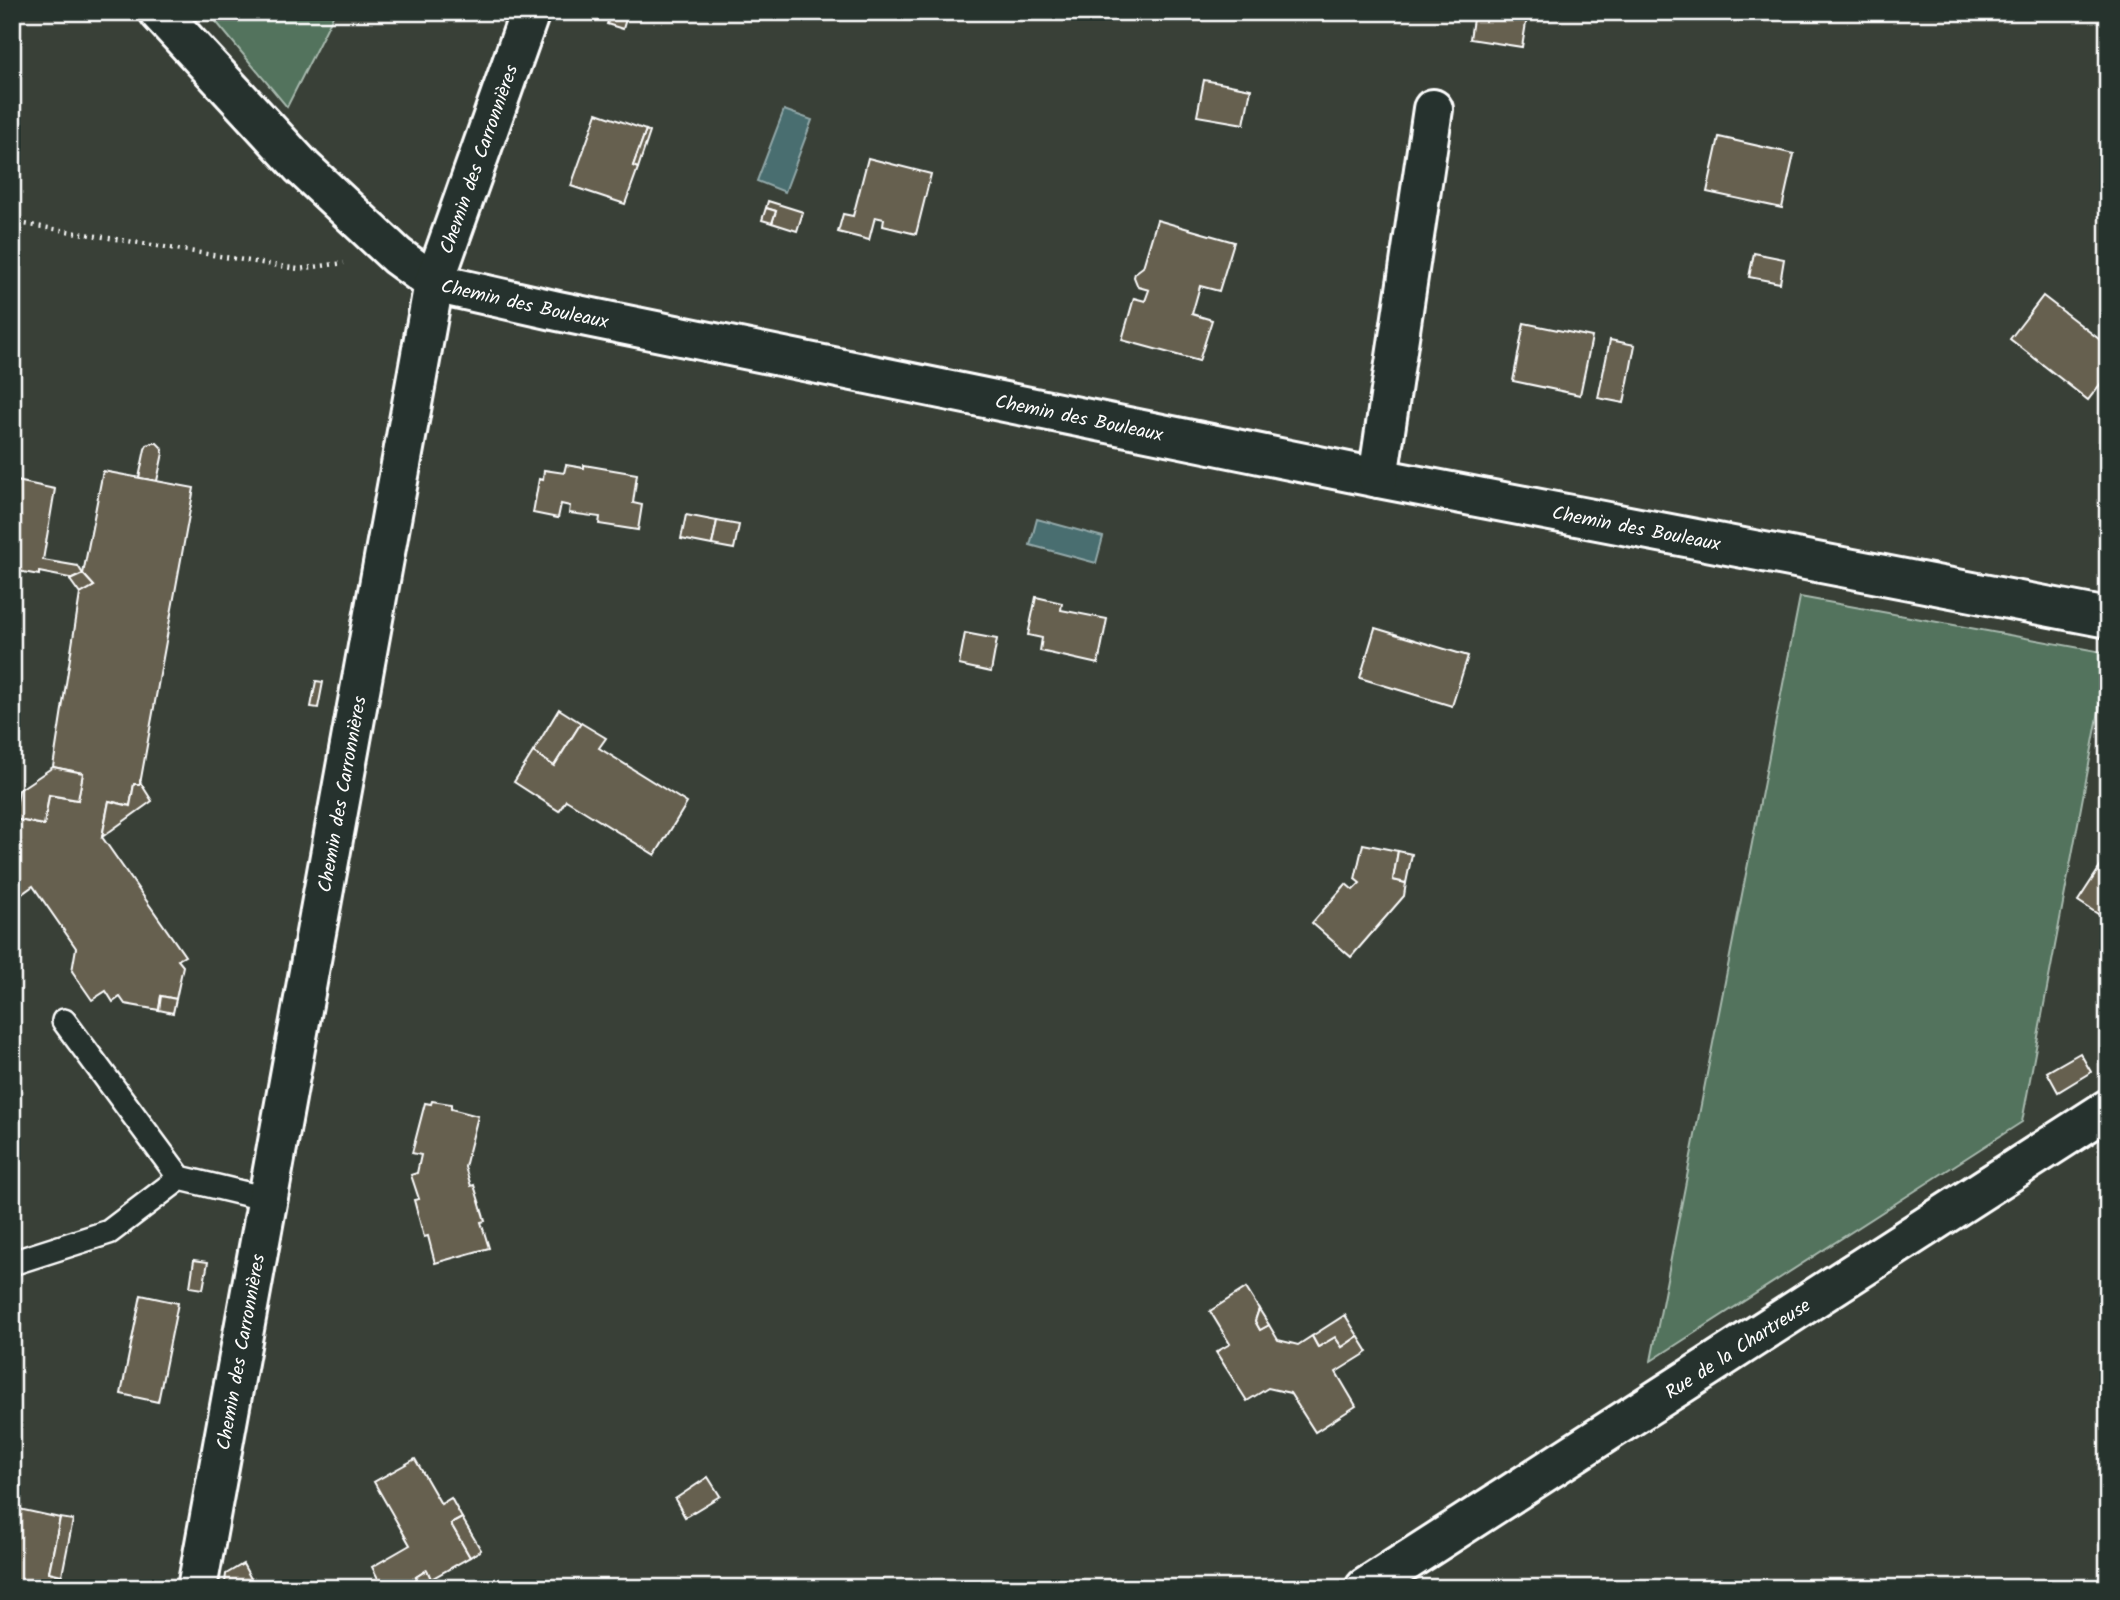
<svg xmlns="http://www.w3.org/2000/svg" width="2120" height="1600" viewBox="0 0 2120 1600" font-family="Kalam,sans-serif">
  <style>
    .green { fill: #52735d; stroke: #a8b9ae; stroke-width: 2 }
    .water { fill: #4a6e70; stroke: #92a8a9; stroke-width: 2 }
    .building { fill: #66604f; stroke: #fff; stroke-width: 2 }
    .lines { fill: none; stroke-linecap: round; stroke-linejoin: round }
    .service-casing { stroke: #fff; stroke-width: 28 }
    .minor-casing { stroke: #fff; stroke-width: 44 }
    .path { stroke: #fff; stroke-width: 4.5; stroke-dasharray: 2 5; stroke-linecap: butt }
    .service { stroke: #26332d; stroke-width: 23 }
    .minor { stroke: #26332d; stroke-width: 38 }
    .labels { text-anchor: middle; stroke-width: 7; stroke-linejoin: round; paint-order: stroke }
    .street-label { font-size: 19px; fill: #fff; stroke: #26332d }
  </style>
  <rect width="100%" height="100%" fill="#394037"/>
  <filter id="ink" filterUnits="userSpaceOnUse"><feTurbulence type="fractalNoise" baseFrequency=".0143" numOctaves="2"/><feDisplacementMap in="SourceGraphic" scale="14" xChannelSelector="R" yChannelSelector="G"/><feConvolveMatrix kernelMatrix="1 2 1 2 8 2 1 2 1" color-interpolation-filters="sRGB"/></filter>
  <g filter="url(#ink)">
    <!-- green -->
    <g class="green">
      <path d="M208 12H335L287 107Z"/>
      <path d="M1800 597 2108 653V663L2022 1122 1651 1361Z"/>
    </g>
    <!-- water -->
    <g class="water">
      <path d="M784 110 812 120 785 192 757 181Z"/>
      <path d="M1037 519 1103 537 1096 563 1030 545Z"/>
    </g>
    <!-- building -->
    <g class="building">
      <path d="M611 12H628L623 29 607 24Z"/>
      <path d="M1474 12H1497L1527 17 1522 47 1470 39Z"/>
      <path d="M1204 80 1251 89 1244 124 1197 116Z"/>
      <path d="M597 113 646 130 633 166 638 168 625 204 571 186Z"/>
      <path d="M646 130 650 132 638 168 633 166Z"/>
      <path d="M1719 137 1794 154 1782 208 1707 192Z"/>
      <path d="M868 158 931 174 916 234 883 226 884 219 875 217 869 240 838 232 843 214 853 216Z"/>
      <path d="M768 201 803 212 797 231 772 223 776 211 766 208Z"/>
      <path d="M766 208 776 211 772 223 762 220Z"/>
      <path d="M1157 220 1234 242 1219 291 1200 286 1192 314 1212 320 1199 361 1122 340 1134 298 1145 301 1149 290 1138 287 1134 277 1135 273 1143 267Z"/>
      <path d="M1754 253 1784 259 1780 283 1749 277Z"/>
      <path d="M2043 296 2108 346V374L2088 400 2010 339Z"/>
      <path d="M1524 323 1592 337 1580 395 1513 381Z"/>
      <path d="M1610 340 1635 345 1624 403 1598 398Z"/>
      <path d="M152 443H157L161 447 163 453 157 481 139 478 145 449 147 445Z"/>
      <path d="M566 465 584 468V465L637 474 633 503 642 505 638 530 599 524 600 517 569 513 570 506 561 504 558 518 533 513 539 479 543 480 544 470 564 473Z"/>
      <path d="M103 471 194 488 140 784H134L130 806 109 801 102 837 185 956 178 960 183 966 176 999 161 996 159 1010 125 1004 120 997 113 1002 106 991 92 1000 72 971 76 948 33 886 12 901V831L14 819 44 825 49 795 78 800 83 773 53 767 80 594 94 586 83 574Z"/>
      <path d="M12 480 55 489 43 560 78 566 83 574 70 580V578L39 572V575L12 570Z"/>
      <path d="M686 515 717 521 712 545 681 539Z"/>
      <path d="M717 521 739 525 734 549 712 545Z"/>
      <path d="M83 574 94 586 80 594 70 580Z"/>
      <path d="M1036 597 1062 603 1061 610 1107 619 1098 664 1040 651 1042 638 1028 635Z"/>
      <path d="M1375 628 1468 656 1452 706 1360 678Z"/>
      <path d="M965 633 997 639 991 672 959 665Z"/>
      <path d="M316 681 323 682 318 708 311 707Z"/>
      <path d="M559 709 581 723 554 766 533 752Z"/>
      <path d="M581 723 606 738 599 748 687 803 655 855 566 800 559 811 514 782 533 752 554 766Z"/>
      <path d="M53 767 83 773 78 800 49 795 44 825 14 819 19 790Z"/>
      <path d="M140 782 152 801 102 837 109 801 130 806 134 784H140Z"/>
      <path d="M1363 844 1398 851 1393 880 1406 883 1404 896 1351 957 1312 923 1346 884 1353 890 1360 883 1355 879Z"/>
      <path d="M1398 851 1412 854 1406 883 1393 880Z"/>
      <path d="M2108 855V913L2104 918 2078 901Z"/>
      <path d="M161 996 176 999 173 1013 159 1010Z"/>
      <path d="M2080 1053 2091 1072 2058 1092 2047 1072Z"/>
      <path d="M432 1101 451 1104V1109L478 1116 465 1167 471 1186 474 1185 485 1221 481 1222 489 1248 435 1263 428 1236 424 1237 414 1200 419 1199 411 1175 417 1173 421 1155 412 1153 425 1103 431 1104Z"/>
      <path d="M194 1260 208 1262 203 1289 190 1287Z"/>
      <path d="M1246 1288 1259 1309 1255 1321 1260 1330 1269 1325 1278 1340 1298 1345 1312 1336 1318 1347 1335 1337 1342 1347 1358 1336 1368 1352 1336 1372 1356 1406 1315 1432 1290 1393 1268 1388 1247 1401 1216 1352 1230 1344 1210 1311Z"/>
      <path d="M141 1295 178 1303 158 1402 121 1394Z"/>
      <path d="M1259 1309 1269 1325 1260 1330 1255 1321Z"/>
      <path d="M1345 1315 1358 1336 1342 1347 1335 1337 1318 1347 1312 1336Z"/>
      <path d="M415 1459 441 1504 451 1498 462 1518 451 1524 470 1557 431 1579 427 1570 416 1577 422 1588H383L372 1567 410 1545 374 1482Z"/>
      <path d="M708 1477 720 1496 685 1517 675 1499Z"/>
      <path d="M19 1509 60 1518 49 1572 62 1575 60 1588H12V1547Z"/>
      <path d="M60 1518 73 1520 62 1575 49 1572Z"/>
      <path d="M462 1518 481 1550 470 1557 451 1524Z"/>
      <path d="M243 1564 256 1588H227L225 1583 226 1574Z"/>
      <path d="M427 1570 431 1579 420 1586 416 1577Z"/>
    </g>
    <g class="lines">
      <defs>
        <g id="service">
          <path d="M64 1021 180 1178 267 1199"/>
          <path d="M12 1263 109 1232 180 1178"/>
        </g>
        <g id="minor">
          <path id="s1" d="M159 12 302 167 397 256 434 283 558 311 1378 478 2108 618"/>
          <path d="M1378 478 1433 109"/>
          <path id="s2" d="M197 1588 434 283 530 12"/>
          <path id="s3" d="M1365 1588 2108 1109"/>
        </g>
      </defs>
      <!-- service casing -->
      <use href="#service" class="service-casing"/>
      <!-- minor casing -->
      <use href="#minor" class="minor-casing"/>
      <!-- path -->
      <path class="path" d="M12 222 298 269 344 263"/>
      <!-- service -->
      <use href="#service" class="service"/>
      <!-- minor -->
      <use href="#minor" class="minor"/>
    </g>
  </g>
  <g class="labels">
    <!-- street labels -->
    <g class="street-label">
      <text dy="7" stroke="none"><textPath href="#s2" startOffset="1458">Chemin des Carronnières</textPath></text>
      <text dy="7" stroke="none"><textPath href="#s1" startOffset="480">Chemin des Bouleaux</textPath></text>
      <text dy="7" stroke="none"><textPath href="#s1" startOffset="1046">Chemin des Bouleaux</textPath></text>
      <text dy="7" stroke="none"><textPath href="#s1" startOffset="1614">Chemin des Bouleaux</textPath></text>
      <text dy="7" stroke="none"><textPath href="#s2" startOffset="807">Chemin des Carronnières</textPath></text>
      <text dy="7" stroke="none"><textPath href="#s3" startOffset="443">Rue de la Chartreuse</textPath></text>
      <text dy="7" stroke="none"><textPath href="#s2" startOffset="240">Chemin des Carronnières</textPath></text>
    </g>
  </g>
  <!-- margin -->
  <rect width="2120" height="1600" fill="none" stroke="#26332d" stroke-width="42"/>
  <rect x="21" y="21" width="2078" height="1558" fill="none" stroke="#fff" stroke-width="2.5" filter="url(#ink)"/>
</svg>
